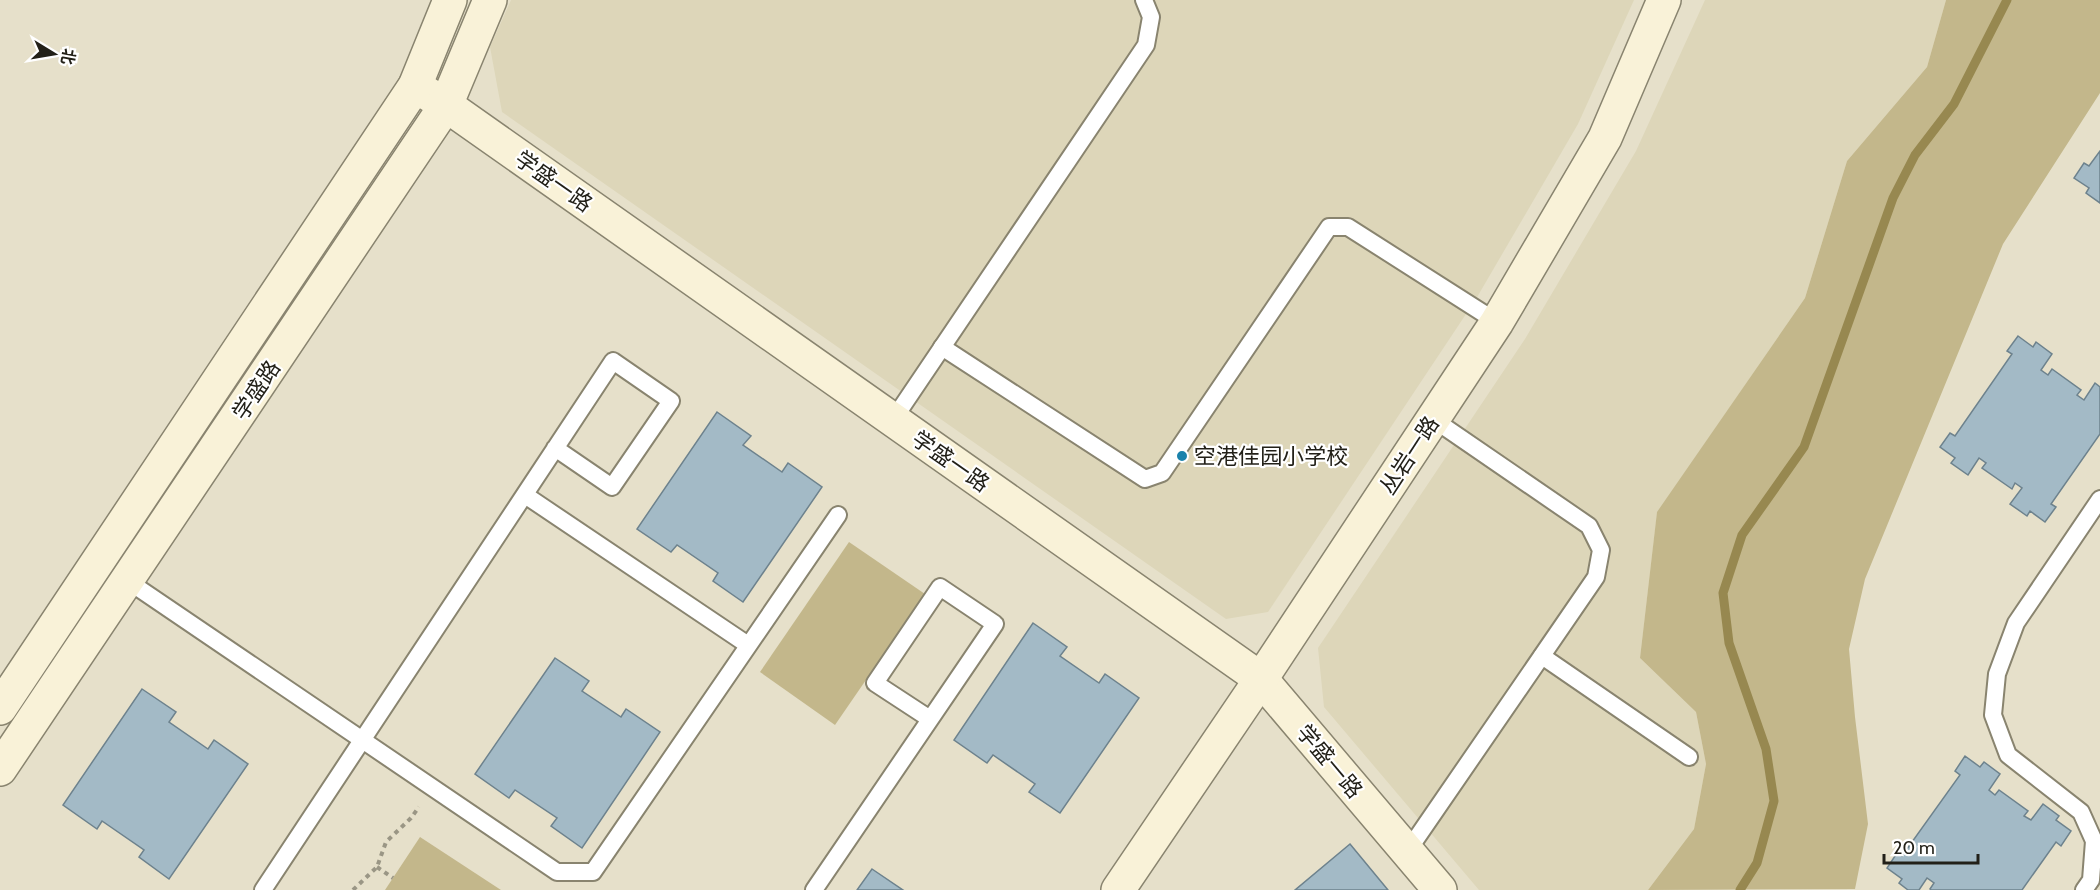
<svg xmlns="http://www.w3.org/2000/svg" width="2100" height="890" viewBox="0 0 2100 890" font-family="Cabin,'Noto Sans SC',sans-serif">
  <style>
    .built { fill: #ddd6b9 }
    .green { fill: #c3b78b }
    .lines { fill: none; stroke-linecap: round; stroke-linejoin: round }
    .stream { stroke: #978850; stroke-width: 9 }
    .building { fill: #a3bac6; stroke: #6d828d; stroke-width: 1.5 }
    .lane-casing { stroke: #89846f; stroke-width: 20 }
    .secondary-casing { stroke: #89846f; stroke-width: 36 }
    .path { stroke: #9a9685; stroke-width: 4; stroke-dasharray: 4.5 4.5; stroke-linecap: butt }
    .lane { stroke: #fff; stroke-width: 16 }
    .secondary { stroke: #f9f2d8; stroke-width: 33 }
    .poi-dot { fill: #1a82ab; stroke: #fff; stroke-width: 2 }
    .labels { text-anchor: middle; stroke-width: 4.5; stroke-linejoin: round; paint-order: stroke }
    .street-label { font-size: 22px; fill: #222018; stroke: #fff }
    .poi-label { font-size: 22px; fill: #222018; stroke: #fff; text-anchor: start }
  </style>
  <rect width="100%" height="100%" fill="#e6e0ca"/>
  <!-- built -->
  <g class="built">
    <path d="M511 0H1634L1578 124 1476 299 1268 612 1226 619 502 112 490 47Z"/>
    <path d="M1705 0H1946L1927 67 1847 161 1805 298 1657 513 1640 658 1696 712 1706 764 1694 829 1648 890H1479L1324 707 1318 648 1525 339 1636 151Z"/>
  </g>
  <!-- green -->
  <g class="green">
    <path d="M1946 0H2100V93L2003 244 1865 579 1849 649 1855 717 1868 824 1855 889 1648 890 1694 829 1706 764 1696 712 1640 658 1657 512 1805 298 1847 161 1927 67Z"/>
    <path d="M849 542 925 594 835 725 760 672Z"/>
    <path d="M420 837 501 890H385Z"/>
  </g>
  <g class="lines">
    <!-- stream -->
    <path class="stream" d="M1740 890 1757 863 1774 801 1766 749 1729 643 1723 593 1742 535 1804 447 1893 198 1915 155 1954 104 2007 0"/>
  </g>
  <!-- building -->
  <g class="building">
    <path d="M2100 151V203L2086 193 2089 188 2074 178 2084 163 2089 166Z"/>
    <path d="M2018 336 2033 347 2036 342 2052 354 2041 370 2048 375 2052 369 2081 390 2077 395 2084 400 2095 383 2100 387V434L2051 504 2056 507 2045 522 2030 511 2027 516 2010 504 2022 488 2015 483 2012 489 1982 468 1986 463 1979 458 1968 475 1951 463 1955 458 1940 447 1950 433 1955 436 2012 354 2007 351Z"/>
    <path d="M717 412 751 436 743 445 782 472 788 463 822 487 743 602 713 581 718 573 677 545 671 552 637 529Z"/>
    <path d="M1033 623 1067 647 1060 656 1099 683 1105 674 1139 698 1060 813 1029 792 1035 784 993 755 987 763 954 740Z"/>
    <path d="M555 658 589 681 582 691 621 717 626 709 660 732 582 848 551 826 557 818 515 790 509 798 475 774Z"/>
    <path d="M142 689 176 712 169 722 208 749 214 740 248 764 169 879 139 857 144 850 102 821 97 829 63 805Z"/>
    <path d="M1965 756 1980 767 1984 762 2000 774 1989 790 1995 795 1999 790 2028 811 2024 816 2031 820 2043 804 2059 816 2056 820 2071 831 2061 846 2056 842 2022 890H1931L1930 889 1934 883 1927 878 1919 890H1908L1899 883 1902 879 1887 868 1897 853 1902 856 1960 775 1955 771Z"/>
    <path d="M1350 844 1388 890H1295Z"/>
    <path d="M872 869 903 890H857Z"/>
  </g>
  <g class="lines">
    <defs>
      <g id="lane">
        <path d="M942 347 1145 479 1162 473 1329 227H1348L1497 322"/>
        <path d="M893 420 1146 45 1151 17 1144 0"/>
        <path d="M525 495 748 645"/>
        <path d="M128 581 557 872H593L838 515"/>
        <path d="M1542 656 1689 757"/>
        <path d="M1407 852 1596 577 1601 550 1589 526 1433 419"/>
        <path d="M263 890 613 361 671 401 612 487 555 448"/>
        <path d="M814 890 995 624 940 587 875 683 930 719"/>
        <path d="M2084 890 2091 880 2094 841 2081 812 2008 755 1993 715 1997 674 2016 623 2100 499"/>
      </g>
      <g id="secondary">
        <path d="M415 86 446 105 1261 679 1440 890"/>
        <path d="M0 708 415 86 450 0"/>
        <path d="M0 769 446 105 490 0"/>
        <path d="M1118 890 1261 679 1497 322 1605 138 1664 0"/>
      </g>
    </defs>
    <!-- lane casing -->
    <use href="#lane" class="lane-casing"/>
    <!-- secondary casing -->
    <use href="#secondary" class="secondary-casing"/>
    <!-- path -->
    <g class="path">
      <path d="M377 867 393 878"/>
      <path d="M353 890 377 867 386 842 411 818 419 807"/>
    </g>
    <!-- lane -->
    <use href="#lane" class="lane"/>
    <!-- secondary -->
    <use href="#secondary" class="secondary"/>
  </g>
  <!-- markers -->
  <circle class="poi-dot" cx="1182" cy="456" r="6"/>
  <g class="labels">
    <!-- street labels -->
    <g class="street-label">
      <text transform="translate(554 181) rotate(35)" y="8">学盛一路</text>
      <text transform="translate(256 390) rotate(-56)" y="8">学盛路</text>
      <text transform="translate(1409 455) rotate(-57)" y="8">丛岩一路</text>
      <text transform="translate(951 461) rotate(35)" y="8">学盛一路</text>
      <text transform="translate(1330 761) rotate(50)" y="8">学盛一路</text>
    </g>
    <!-- poi labels -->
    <g class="poi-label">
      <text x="1194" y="464">空港佳园小学校</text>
    </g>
  </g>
  <!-- north arrow -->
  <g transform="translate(54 54) rotate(101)" stroke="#ffffff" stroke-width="4.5" paint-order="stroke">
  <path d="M0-4.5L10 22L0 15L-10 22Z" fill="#222018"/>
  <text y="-9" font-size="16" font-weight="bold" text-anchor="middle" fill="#222018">北</text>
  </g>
  <!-- scale -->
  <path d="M1884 854v9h94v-9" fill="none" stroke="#222018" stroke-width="3"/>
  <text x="1893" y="854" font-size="18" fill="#222018" stroke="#ffffff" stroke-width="4.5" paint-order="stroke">20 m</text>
</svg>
